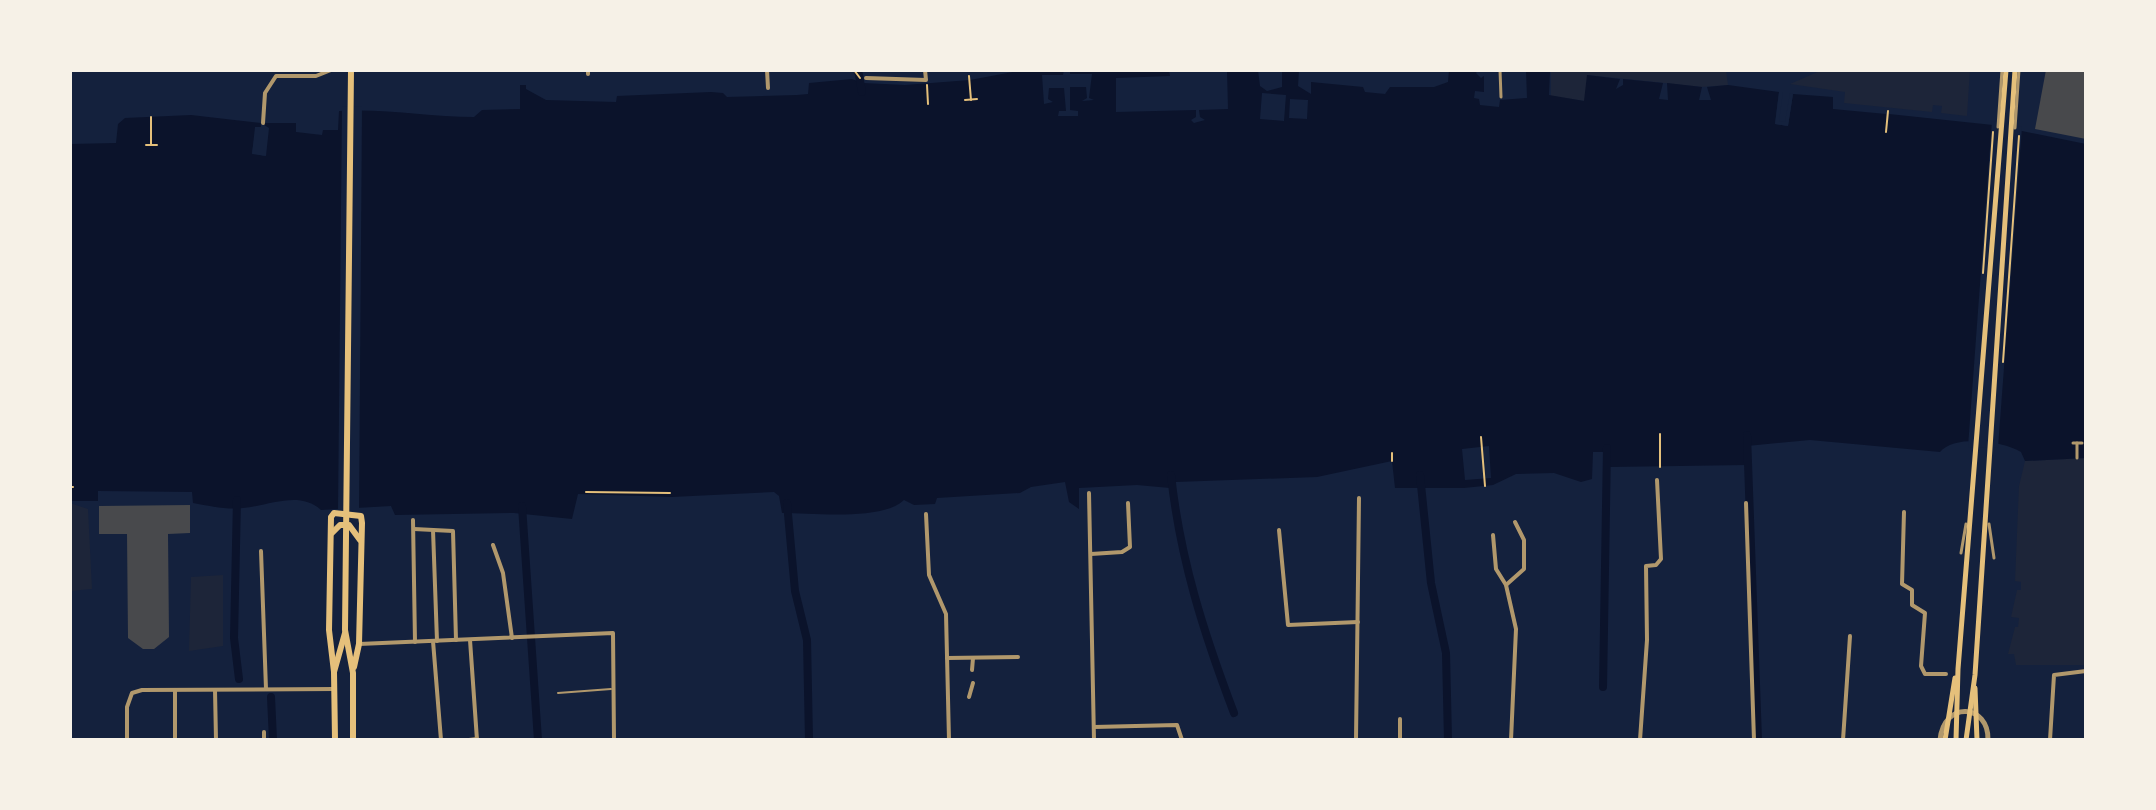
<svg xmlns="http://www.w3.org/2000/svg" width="2156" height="810" viewBox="0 0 2156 810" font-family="Ubuntu,sans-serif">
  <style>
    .green { fill: #1d2539 }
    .water { fill: #0b132b; fill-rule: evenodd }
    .pier { fill: #14213d }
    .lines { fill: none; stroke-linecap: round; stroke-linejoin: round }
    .canal { stroke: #0b132b; stroke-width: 8 }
    .building { fill: #48494c }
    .path { stroke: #e5c07b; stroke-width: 2 }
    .service { stroke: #b1986c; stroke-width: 2 }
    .pedestrian { stroke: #b1986c; stroke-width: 3 }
    .minor { stroke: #b1986c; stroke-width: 4 }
    .tertiary { stroke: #b1986c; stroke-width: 5 }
    .secondary { stroke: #e5c07b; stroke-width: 5 }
    .primary { stroke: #e5c07b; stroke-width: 6 }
  </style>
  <rect width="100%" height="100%" fill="#14213d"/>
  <!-- green -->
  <g class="green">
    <path d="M1545 70H1726L1728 85 1702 87 1588 75 1585 101 1551 96V71Z"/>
    <path d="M1822 70H1970L1967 116 1941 113 1942 106 1933 105 1932 112 1844 103 1845 92 1790 84Z"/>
    <path d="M2086 458V665H2016L2014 654H2008L2015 627H2018L2019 618 2011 617 2017 590H2021V582L2015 581 2019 486 2025 461Z"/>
    <path d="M70 503 88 509 92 589 70 591Z"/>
    <path d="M223 575V646L189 651 191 577Z"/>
  </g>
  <!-- water -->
  <path class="water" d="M1024 70H1064L1063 75H1042L1044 104 1053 102 1048 99 1049 88H1064L1066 111H1059L1058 116H1078V111L1070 110V87H1086L1087 98 1082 101 1094 100 1089 98 1092 74H1070V70H1169L1170 76 1116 78V112L1196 110V117L1191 120 1194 123 1205 120 1200 117 1199 110 1228 109 1227 70H1258L1260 86 1267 91 1282 87V70H1299L1298 86 1311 94V82L1363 87 1365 92 1385 94 1390 87H1434L1448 82 1449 70H1478L1476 73 1481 78 1484 76V92L1475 91 1474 98 1479 99 1480 105 1499 107 1500 100 1527 98 1526 70 1550 71 1549 95 1584 101 1587 75 1620 79 1616 89 1623 85V79L1663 83 1659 99 1668 100 1667 83 1702 87 1699 100H1711L1707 87 1728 85 1779 92 1775 124 1788 126 1793 94 1833 97V109L1886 114 1887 130 1889 114 1993 125 2086 144V458L2025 461 2021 452C2003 441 1955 434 1940 452L1810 440 1747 446V465L1610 467 1604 452H1593L1592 479 1581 482 1554 473 1516 474 1493 485 1464 488H1395L1392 461 1317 477 1176 482 1170 488 1137 485 1079 488V509L1069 502 1065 482 1031 487 1020 493 937 498 935 504 914 505 904 500C882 521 814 513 782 513L779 496 774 492 672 497 578 494 572 519 514 513 395 515 391 506 321 510C299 490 269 506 243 508 227 510 210 506 193 503L192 492 98 491V501H70V144L116 143 118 124 125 118 191 115 261 123V127H256L252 153 265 156 268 128 264 127 265 123H296V132L322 135 323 130H338L339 111C385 108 429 117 474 117L482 110 520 109V85H526V89L546 100 616 102 617 96 711 92 723 93 727 97 797 95 808 94 809 83 852 79 863 83 905 85 970 80ZM1262 93 1286 95 1284 121 1260 119ZM1290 99 1308 100 1307 119 1289 118ZM1489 446 1491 478 1465 480 1462 449Z"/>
  <!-- pier -->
  <g class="pier">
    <path d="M1779 92H1783L1779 121 1785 122 1790 93 1793 94 1788 126 1775 124Z"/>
    <path d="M362 106 359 512 338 513 342 107Z"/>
    <path d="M1992 121 2022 127 1998 448 1968 447Z"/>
    <path d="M261 123 269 128 266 156 252 154 255 127H261Z"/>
  </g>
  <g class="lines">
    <!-- canal -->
    <g class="canal">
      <path d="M858 70 862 92"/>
      <path d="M1747 435 1758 740"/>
      <path d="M1171 475C1180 559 1204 634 1234 713"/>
      <path d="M1420 475 1431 583 1446 653 1448 740"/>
      <path d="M237 500 234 638 239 679"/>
      <path d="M787 503 795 591 807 640 809 740"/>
      <path d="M522 506 538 740"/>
      <path d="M1603 687 1607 448"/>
      <path d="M271 697 273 740"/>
    </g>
  </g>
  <!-- building -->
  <g class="building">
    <path d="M2046 70H2086V139L2035 129Z"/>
    <path d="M190 505V533L168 534 169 637 154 649H143L128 638 127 534H99V506Z"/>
  </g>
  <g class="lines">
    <!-- path -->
    <g class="path">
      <path d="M854 70 860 78"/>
      <path d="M969 76 971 100"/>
      <path d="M927 85 928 104"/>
      <path d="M965 100 977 99"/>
      <path d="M151 117V145"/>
      <path d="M1886 132 1888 111"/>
      <path d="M146 145H157"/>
      <path d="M1983 273 1993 132"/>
      <path d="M2003 362 2019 136"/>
      <path d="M1660 434V467"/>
      <path d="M1481 437 1485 486"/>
      <path d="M1392 453V461"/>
      <path d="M70 487H73"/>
      <path d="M586 492 670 493"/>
    </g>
    <!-- service -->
    <path class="service" d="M558 693 611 689"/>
    <!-- pedestrian -->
    <g class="pedestrian">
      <path d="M1500 70 1501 97"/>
      <path d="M1998 127 2002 70"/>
      <path d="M2015 128 2019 70"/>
      <path d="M2073 443H2082"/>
      <path d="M2077 458V443"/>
      <path d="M1989 524 1994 558"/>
      <path d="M1961 553 1966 524"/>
    </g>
    <!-- minor -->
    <g class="minor">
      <path d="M588 70V74"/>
      <path d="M767 70 768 88"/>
      <path d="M866 78 926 80 925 70"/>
      <path d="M263 123 265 93 276 76H316L331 70"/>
      <path d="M1089 493 1094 740"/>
      <path d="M1746 503 1754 740"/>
      <path d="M1904 512 1902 584 1912 590V605L1925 613 1921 666 1925 674H1946"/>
      <path d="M926 514 929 575 946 614 949 740"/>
      <path d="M413 520 415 642"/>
      <path d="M414 529 453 531 456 640"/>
      <path d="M433 530 437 641"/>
      <path d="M1279 530 1288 625 1358 622"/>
      <path d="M1493 535 1496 569 1506 585 1516 629 1511 740"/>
      <path d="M493 545 503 573 512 638"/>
      <path d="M261 551 266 689"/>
      <path d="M1091 554 1122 552 1130 547 1128 503"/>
      <path d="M1506 585 1524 569V540L1515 522"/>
      <path d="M470 640 477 740"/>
      <path d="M433 641 441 740"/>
      <path d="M359 644 613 633 614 740"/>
      <path d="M947 658 1018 657"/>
      <path d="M972 670 973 658"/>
      <path d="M175 690V740"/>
      <path d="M215 690 216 740"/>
      <path d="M969 697 973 683"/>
      <path d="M1400 719V740"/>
      <path d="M1094 727 1177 725 1182 740"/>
      <path d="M264 732V740"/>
      <path d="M127 740V707L132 693 142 690 335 689"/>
      <path d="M469 740 477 739"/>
      <path d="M1356 740 1359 498"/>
      <path d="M1640 740 1647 640 1646 566 1656 565 1661 559 1657 480"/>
      <path d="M1843 740 1850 636"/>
      <path d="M2050 740 2054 675 2086 671"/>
    </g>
    <!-- tertiary -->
    <path class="tertiary" d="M1940 740C1944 700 1989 704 1988 740"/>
    <!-- secondary -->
    <g class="secondary">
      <path d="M1975 688 1977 740"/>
      <path d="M1945 740 1955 678"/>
      <path d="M1956 740 1958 669 2006 70"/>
      <path d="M1966 740 1975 675 2015 70"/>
    </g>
    <!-- primary -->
    <g class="primary">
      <path d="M351 70 345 630 353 673V740"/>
      <path d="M332 533 340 525H349L360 540"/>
      <path d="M334 672 329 630 331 517 334 513 361 516 362 523 359 644 354 667"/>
      <path d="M335 740 334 672 345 633"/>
    </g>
  </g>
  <!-- border -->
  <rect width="2156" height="810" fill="none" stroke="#f6f1e7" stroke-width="144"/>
</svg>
